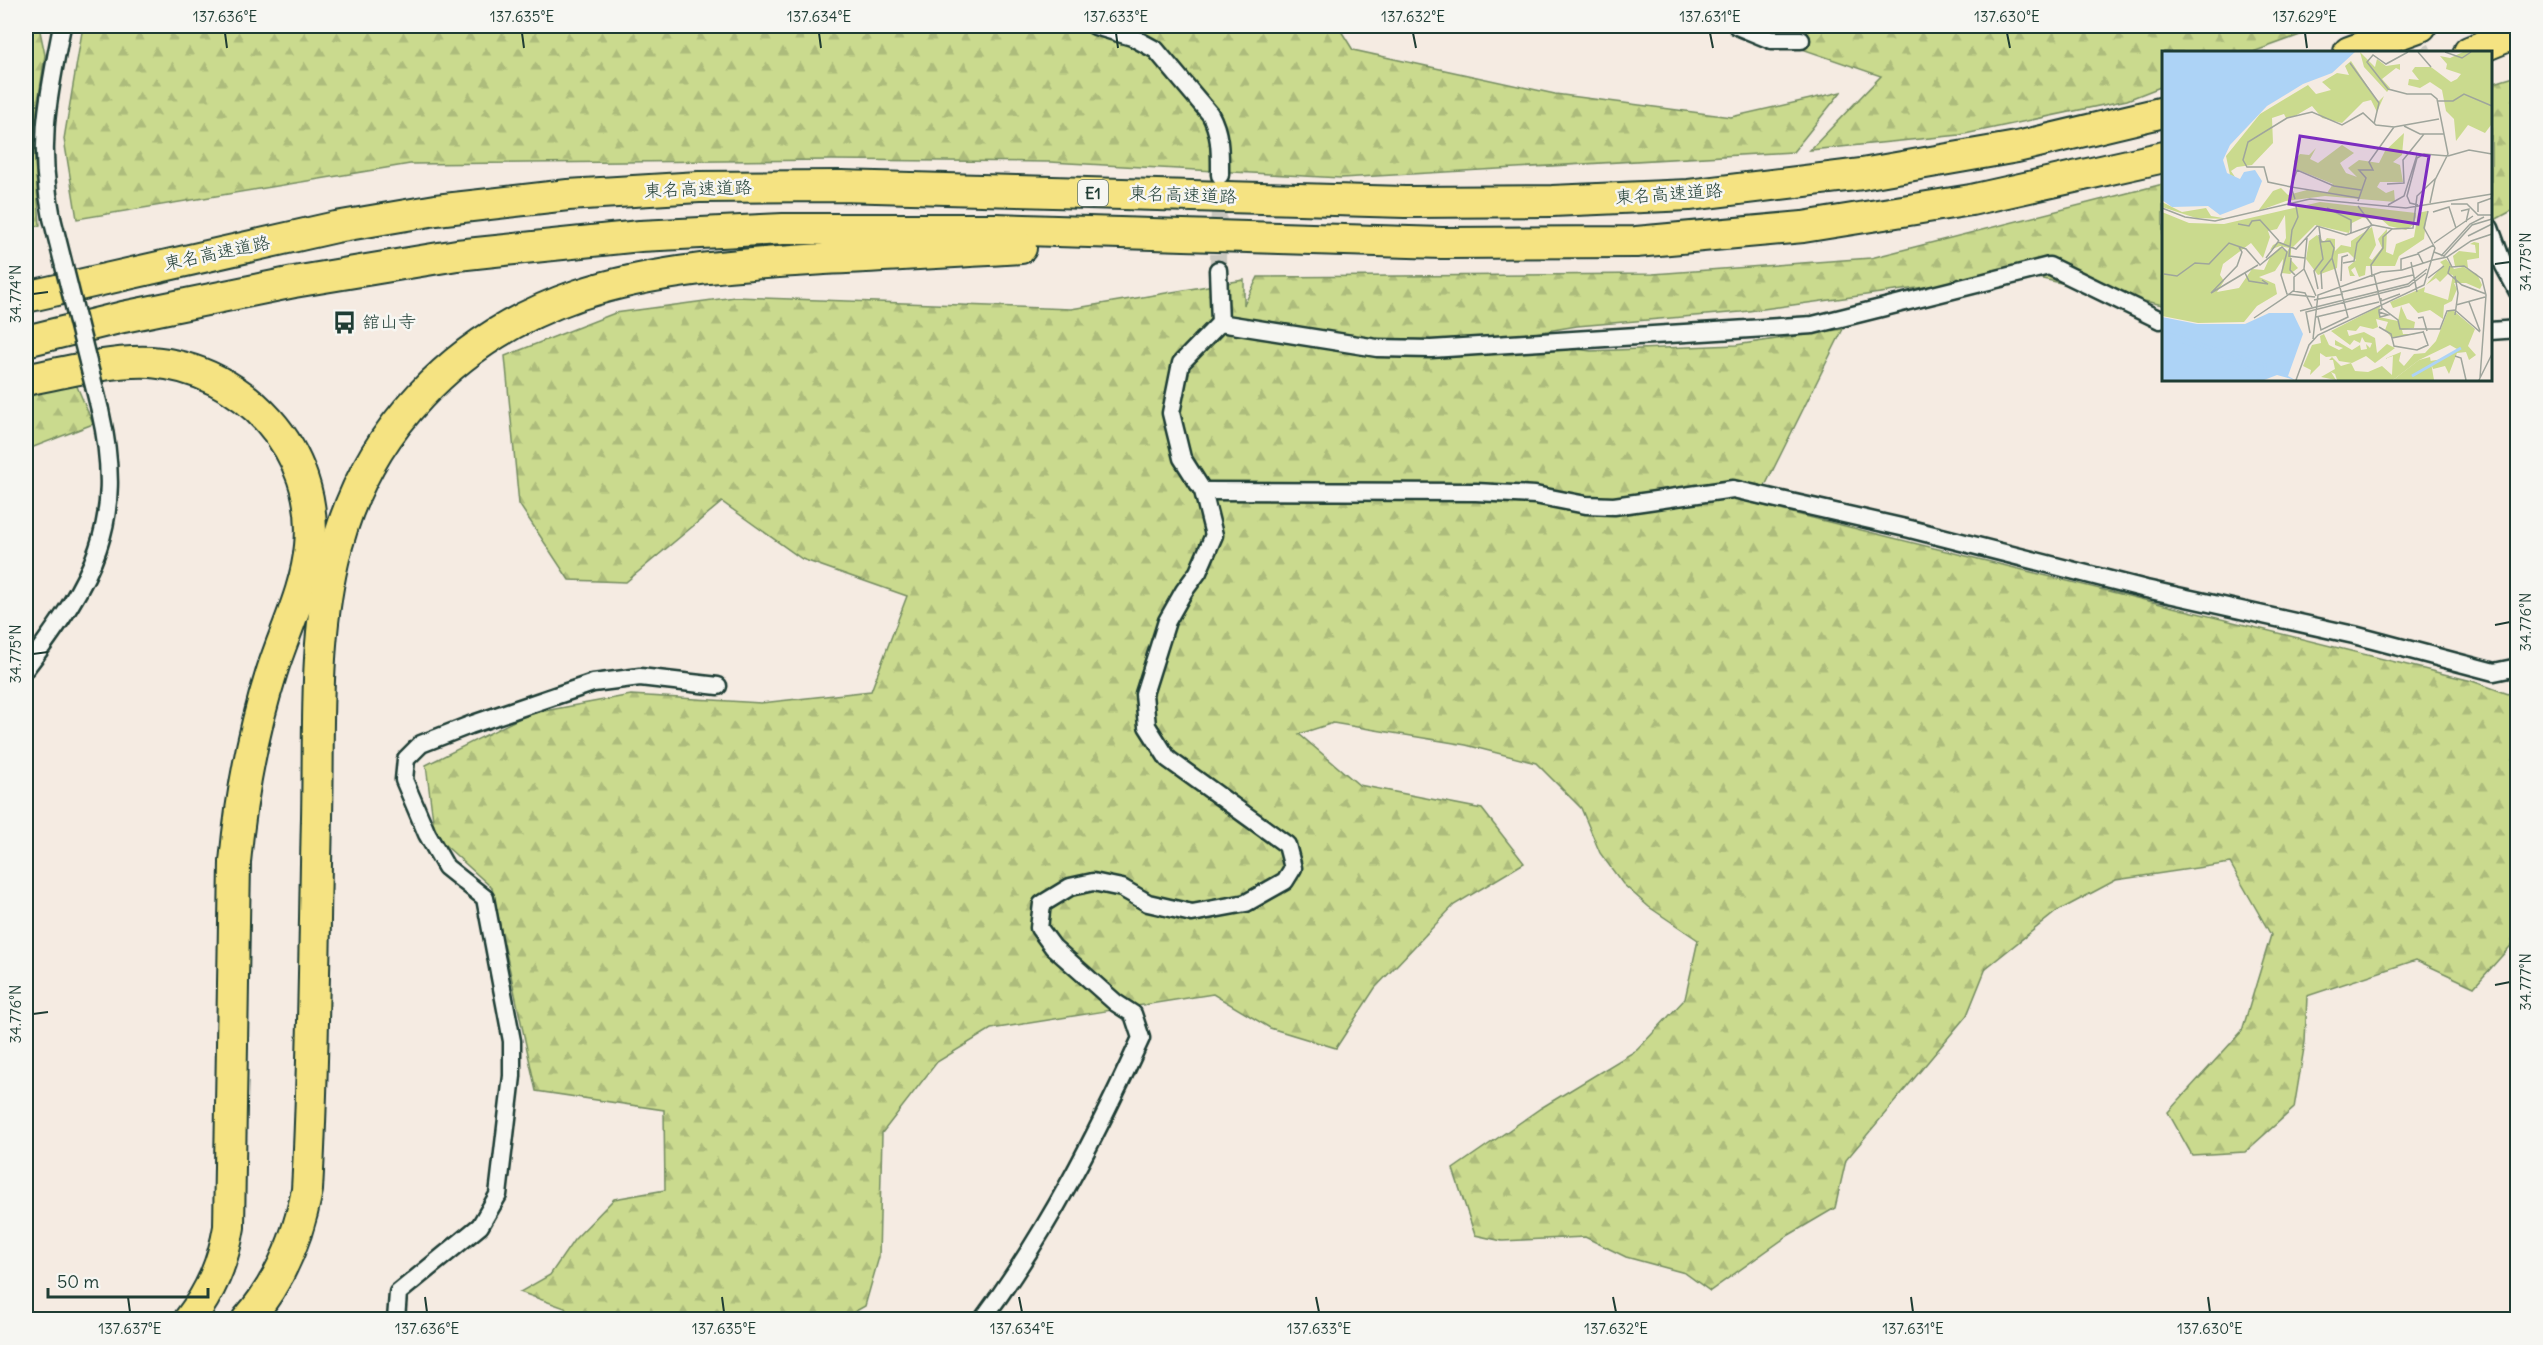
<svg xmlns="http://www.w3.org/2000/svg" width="2543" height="1345" viewBox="0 0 2543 1345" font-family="Delius,'Klee One',sans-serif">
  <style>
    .forest { fill: url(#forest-firs); stroke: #748c61; stroke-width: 1.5 }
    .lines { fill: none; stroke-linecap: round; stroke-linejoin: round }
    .minor-tunnel { stroke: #cac8bf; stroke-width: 16; stroke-dasharray: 16 8; stroke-linecap: butt }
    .minor-casing { stroke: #1f3d34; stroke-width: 21 }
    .motorway-casing { stroke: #1f3d34; stroke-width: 34 }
    .minor { stroke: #f6f6f2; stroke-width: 16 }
    .motorway { stroke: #f5e382; stroke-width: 30 }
    .minor-bridge-casing { stroke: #1f3d34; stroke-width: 21; stroke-linecap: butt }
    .minor-bridge { stroke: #f6f6f2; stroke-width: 16 }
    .ticks { fill: none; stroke: #1f3d34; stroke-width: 2 }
    .labels { text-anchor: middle; stroke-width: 5; stroke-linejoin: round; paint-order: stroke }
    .shield { fill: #f6f6f2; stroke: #60746d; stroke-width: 1.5 }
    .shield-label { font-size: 16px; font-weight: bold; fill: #1f3d34 }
    .street-label { font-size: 18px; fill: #1f3d34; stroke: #f6f6f2 }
    .poi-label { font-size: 18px; fill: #1f3d34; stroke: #f6f6f2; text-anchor: start }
    .inset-river { fill: none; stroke: #add3f6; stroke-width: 3 }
    .inset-road { fill: none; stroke: #9fa59c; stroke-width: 1.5 }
    .view { fill: #7b2cbf; fill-opacity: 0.15; stroke: #7b2cbf; stroke-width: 3 }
    .inset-edge { fill: none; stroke: #1f3d34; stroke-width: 3 }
    .neatline { fill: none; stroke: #1f3d34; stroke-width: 2 }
    .ticks-label { font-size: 15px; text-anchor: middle; fill: #1f3d34 }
  </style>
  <defs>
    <pattern id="forest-firs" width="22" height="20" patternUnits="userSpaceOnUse" patternTransform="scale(1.5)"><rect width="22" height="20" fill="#cada8e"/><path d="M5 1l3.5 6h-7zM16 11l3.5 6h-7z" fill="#adbc7b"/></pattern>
  </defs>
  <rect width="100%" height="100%" fill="#f5ebe2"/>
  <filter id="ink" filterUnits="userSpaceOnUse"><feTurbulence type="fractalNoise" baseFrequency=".0167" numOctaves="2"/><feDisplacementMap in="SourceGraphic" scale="12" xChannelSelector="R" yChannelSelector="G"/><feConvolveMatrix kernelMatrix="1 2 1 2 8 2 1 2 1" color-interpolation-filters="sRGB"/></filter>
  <g filter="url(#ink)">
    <!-- forest -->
    <g class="forest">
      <path d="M26 26H39L45 55 33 137 40 225 26 230Z"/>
      <path d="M83 26H1338L1353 50 1555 94 1731 117 1841 92 1793 152 1341 178 1050 162 832 160 410 164 77 219 64 139Z"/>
      <path d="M1735 26H2325L2253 52H2164L2163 86 2127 100 1960 135 1810 150 1881 76Z"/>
      <path d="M2517 76V208L2491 222V84Z"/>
      <path d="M2163 184V305L2019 274 1741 312 1577 326 1499 339 1591 351 1736 345 1843 329 1756 504 2472 681 2517 697V939L2474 987 2416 960 2307 996 2305 1042 2294 1108 2245 1152 2192 1155 2168 1112 2242 1031 2271 935 2230 863 2116 880 2056 912 1986 968 1967 1015 1846 1160 1835 1208 1789 1235 1710 1291 1685 1273 1626 1257 1585 1237 1502 1241 1475 1235 1453 1169 1541 1108 1637 1050 1685 999 1698 940 1649 907 1623 884 1600 853 1581 808 1536 763 1466 745 1333 723 1299 734 1359 785 1482 809 1524 863 1454 905 1375 988 1336 1048 1270 1028 1213 994 991 1029 937 1062 882 1133 879 1257 865 1306 840 1320 572 1319 565 1308 520 1292 550 1275 574 1240 614 1199 665 1190 664 1110 536 1091 492 888 435 836 426 765 528 714 631 695 761 703 871 691 907 596 802 559 722 502 626 582 569 580 519 504 505 356 615 313 735 297 1071 309 1244 280V305L1258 277 1653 274 1871 258Z"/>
      <path d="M76 384 93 424 26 450V396Z"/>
    </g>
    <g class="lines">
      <!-- minor-tunnel -->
      <g class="minor-tunnel">
        <path d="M2411 26 2424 52"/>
        <path d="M1218 270 1219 191"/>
      </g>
      <defs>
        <g id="minor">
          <path d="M1095 26 1132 37 1156 50 1210 114C1221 134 1220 153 1220 175"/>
          <path d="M1737 26 1771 40H1801"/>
          <path d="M52 218C37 144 48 98 62 26"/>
          <path d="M2490 228 2504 266 2518 292"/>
          <path d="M1220 323 1377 348 1431 349 1813 325 2049 266 2160 320 2164 319"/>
          <path d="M2490 331 2518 329"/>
          <path d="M1203 491 1476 492 1535 495 1586 505 1614 506 1733 489 1910 529 2146 589 2354 635 2494 672 2518 667"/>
          <path d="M26 668C93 579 126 525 100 410"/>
          <path d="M396 1320 398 1293 480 1226 498 1195 512 1076V1041L485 898 446 867 427 834 404 780 406 759 421 744 470 725 593 683 640 677 718 686"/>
          <path d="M982 1320C1047 1233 1096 1136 1141 1038L1133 1014 1116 1003 1053 947 1039 928 1042 904 1070 887 1093 882 1122 888 1148 903 1192 913 1246 903 1285 881 1293 868 1287 845 1168 759 1147 726 1144 694 1167 621 1184 591 1198 572 1214 535 1203 491 1182 458 1171 413 1181 363 1220 323 1218 270"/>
        </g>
        <g id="motorway">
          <path d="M2349 52 2421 26"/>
          <path d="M2469 52 2518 32"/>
          <path d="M26 297 336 227 436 210 568 195 699 187 841 186 1405 202 1552 201 1689 195 1862 174 2017 147 2164 112"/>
          <path d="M26 341 123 317 294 282 457 255 640 236 783 229H995L1442 243 1636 242 1803 227 1971 200 2164 157"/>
          <path d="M26 380C64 372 112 360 151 362 244 369 320 451 310 546 306 590 285 630 272 671 252 734 241 797 235 862L229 1227C223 1263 211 1291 189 1320"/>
          <path d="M247 1320C280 1282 298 1239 307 1190 314 1066 314 941 317 817 319 733 314 644 333 562 361 434 455 337 578 295 656 269 742 264 824 259 889 256 955 252 1021 248"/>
        </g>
      </defs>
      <!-- minor casing -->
      <use href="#minor" class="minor-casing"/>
      <!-- motorway casing -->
      <use href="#motorway" class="motorway-casing"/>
      <!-- minor -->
      <use href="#minor" class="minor"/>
      <!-- motorway -->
      <use href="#motorway" class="motorway"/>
      <defs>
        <path id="minor-bridge" d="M52 218 100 410"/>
      </defs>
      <!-- minor-bridge casing -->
      <use href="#minor-bridge" class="minor-bridge-casing"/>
      <!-- minor-bridge -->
      <use href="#minor-bridge" class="minor-bridge"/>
    </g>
  </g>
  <!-- ticks -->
  <path class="ticks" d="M225 33 227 48M522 33 524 48M819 33 821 48M1116 33 1118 48M1413 33 1416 48M1710 33 1713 48M2007 33 2010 48M2305 33 2307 48M2495 264 2510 262M33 294 48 292M2495 625 2510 622M33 654 48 652M2495 985 2510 982M33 1014 48 1012M128 1297 130 1312M425 1297 427 1312M722 1297 724 1312M1019 1297 1022 1312M1316 1297 1319 1312M1613 1297 1616 1312M1911 1297 1913 1312M2208 1297 2210 1312"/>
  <!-- icons -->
  <defs>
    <symbol id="bus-bare" viewBox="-9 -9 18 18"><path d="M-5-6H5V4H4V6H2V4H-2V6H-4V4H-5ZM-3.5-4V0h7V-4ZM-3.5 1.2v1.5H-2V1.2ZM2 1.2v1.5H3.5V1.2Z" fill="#1f3d34" stroke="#f6f6f2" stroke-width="2.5" paint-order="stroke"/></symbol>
  </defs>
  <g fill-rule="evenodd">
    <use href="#bus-bare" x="328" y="306" width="33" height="33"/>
  </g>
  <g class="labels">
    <!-- shield labels -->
    <rect class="shield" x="1078" y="180" width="30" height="26" rx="4.5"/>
    <g class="shield-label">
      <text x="1093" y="199">E1</text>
    </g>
    <!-- street labels -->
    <g class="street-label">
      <text transform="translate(698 189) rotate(-2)" y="6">東名高速道路</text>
      <text transform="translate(1669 194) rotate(-4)" y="6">東名高速道路</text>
      <text transform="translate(1183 195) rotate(2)" y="6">東名高速道路</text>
      <text transform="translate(217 253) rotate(-12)" y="6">東名高速道路</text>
    </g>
    <!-- poi labels -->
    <g class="poi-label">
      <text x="362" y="328">舘山寺</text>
    </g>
  </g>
  <!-- overview -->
  <g transform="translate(2162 51)">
    <rect width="330" height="330" fill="#f5ebe2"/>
    <path d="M198 1 213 16 215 8 224 15 238 13V19L234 17 220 28 228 37 225 41 202 16ZM301 1H330L329 92V74L323 82 306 74 294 90 292 68 284 60 280 39 268 31 258 37 246 34 247 28 257 29 250 20 253 16H269L289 31 295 28 299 23 284 18 285 13 278 5 288 7ZM189 10 214 48 217 50 222 45 215 61 209 49 201 51 180 72 160 67 150 55 133 65 124 67 122 63 110 67 111 92 90 114 75 116 69 120 73 126 68 124 64 105 98 63 146 34 154 43 169 39 160 31 175 22 187 24 183 15ZM242 82 240 104 231 111 238 114 241 131H218L215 136 224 142 232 139 233 151 163 145 124 150 96 160 111 140 119 137 126 144 145 139 180 144 165 142 171 133 134 118 132 110 138 103 147 104 154 97 148 108 156 112 180 94 192 102 178 112 184 122 195 126 186 117 197 109 217 112 223 100ZM0 151 20 161 44 157 49 165 67 168 34 167 0 156ZM158 151 254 162V166L251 174 244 179 227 175 219 168 200 167 190 172 187 182 153 174 129 198V209L136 217 128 223 120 222 121 208 113 220 97 226 113 233 115 243 95 255 82 271 36 272 0 265V161L27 172 62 173ZM123 164 124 187 121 193 117 191 111 194 108 199 118 195 127 197 125 201 118 196 108 206 102 219 90 218 77 237 55 241 62 230 58 224 61 213 89 192 101 207 108 186 106 180 115 178ZM265 160 262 188 237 205 233 215H204L203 224 197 226 193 216 189 219 193 225H188L186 216 194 209 186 201 176 203 175 217 156 224 144 208 147 190 155 184 162 191 165 187 173 188V200L179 194 189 196V190L210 176 214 194 207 207 210 209 220 197 216 188 225 178 224 201 231 204 234 193 252 186 256 162ZM312 191 317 192V207L305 209 306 217 293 215 291 205 297 200 314 202 313 194 308 193ZM284 208 292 218 301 216 315 223 320 234 318 238 304 232H292L295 238 290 250 282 254 281 268 268 259 256 262 247 252 231 257 228 251 263 236 262 241 286 249 291 224 286 223 278 231 274 227 264 234 281 214 278 211ZM218 255 217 266 236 270 239 255 245 268 253 271 252 277 240 279 241 283H253L230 287 223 279 226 271 214 268 216 276 211 278 198 275 194 280 185 279 187 285 202 281 213 287 215 302 225 293 233 297 213 312 204 305 190 312 177 310 174 305 164 306 158 302V314L148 324 149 319 141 315 150 294 159 292 158 285 162 283 167 294 177 299 181 297 173 294V289L190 299 198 294 199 299 205 298 204 293 208 297 210 292 203 291 200 286 198 292 192 289 188 294 169 280ZM286 260H292L313 278 306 295 314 304 307 309 304 301 295 302 287 323 283 315 271 318 268 310 281 308 295 298 288 294 257 309 231 329H175L173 323 169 321 174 329 159 326 173 318 171 309H167L170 306 179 315 189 312 193 320 206 321 220 315 230 324 231 305 222 308 239 301 237 310 242 315 252 303 263 302 274 290Z" fill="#cada8e" fill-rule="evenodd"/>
    <path d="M268 306 272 329H231L257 309ZM186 317 189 324H219L225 329H176L177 323Z" fill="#cada8e"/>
    <path d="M265 308 266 312 244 329H233Z" fill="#cada8e"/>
    <path d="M0 1H193L170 22 141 33 105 55 68 94 61 109 65 122 78 128 82 121 93 119 100 130 92 151 58 164 46 155 10 156 0 149ZM107 262H131L141 283 126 325 133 329 115 324 102 329H0V266L35 273H83Z" fill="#add3f6"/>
    <path class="inset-river" d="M0 281 103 314 102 327M0 283 78 311 99 328M250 325 299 297"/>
    <path class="inset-road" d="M246 1 224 13 211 4 205 11 226 38 245 43H269L275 48 286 103 273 129 268 152M256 1 269 16M283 1 300 7 309 1M188 12 217 52 212 73M276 50H291L302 43 330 55M242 75 258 83H282M286 105 307 99 330 103M225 133 242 132 241 109 262 83M197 147 129 136 135 119 172 135 199 139M133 148 129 136 106 131 102 116H85L81 109 86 91 125 67 150 61 180 74 201 62 214 74 232 76 277 68M196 150 204 127 197 119H211L207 111 232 76M289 153H305L316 164H330M226 154 242 145 255 104M256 154 248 152 245 145 255 107 262 103 286 105M134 155 136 166 130 179 127 205 143 207M196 155 210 174M0 157 23 166 53 170 148 148 244 157 330 143M165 157 189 169V183M299 160 307 158 304 171M271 161 287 156 294 177M316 161V152L330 147M76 173 87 175 90 170 98 169 117 190M157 176 159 191 168 190 172 197 170 207 159 221 160 238M306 185 330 173M145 187 142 218 154 245M272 192 311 165M77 196 80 201 75 215 49 242 96 214M272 201 282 205 310 174 330 168M279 205 308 173 322 166M285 206 290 216 302 215 320 228 324 244 318 327M104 207 116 191 134 198 155 175 184 184 211 174 231 178M129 207 128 219 133 224M271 209 285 206 309 190 330 183M249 211 255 241M181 212 192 210 195 192 209 174M261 212 256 202 272 194M288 215 286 222 300 234 324 243M239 219V208L256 203M83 222 87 230 106 233 100 229M2 223 15 225 33 212 47 213 67 192 84 198 98 214 120 196 125 201 119 224 125 243 153 246M212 224 220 257 236 269 238 278H278L285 260 293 259M293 225 296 242 293 264M210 226 209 214 221 197V186L230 178 251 177 255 145 274 127M266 227 282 215M179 230 180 206 186 204M156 238 152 220 161 208 157 184M132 240V226L142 218M180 241 251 224M126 244 131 240 143 242 150 256M219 247V250L238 243M152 249 181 243M307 251 318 280M294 254 323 246M293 259 318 281M138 260 246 233 265 218M217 261 226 264 218 266 217 261V259L220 258M154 266 217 251M156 266 159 279 186 266 170 207M92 267 126 244M256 267 261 266 265 280M217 276 229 283 232 295 255 299 266 294 261 280M148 282 144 261 247 235 264 222M230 287 261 281M151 288 156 244 219 221 240 219 271 209M293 305 299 307 304 329M134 329 147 294 156 284 262 234 273 197 262 177 266 160M317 329 330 303"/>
    <path class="view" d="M138 85 267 105 256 173 127 153Z"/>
    <rect width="330" height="330" class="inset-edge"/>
  </g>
  <!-- margin -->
  <rect width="2543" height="1345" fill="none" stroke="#f6f6f2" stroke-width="66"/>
  <!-- scale -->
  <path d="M48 1288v9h160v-9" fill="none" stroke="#1f3d34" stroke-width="3"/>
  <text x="57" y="1288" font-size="18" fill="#1f3d34" stroke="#f6f6f2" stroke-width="4.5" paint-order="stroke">50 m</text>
  <rect x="33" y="33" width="2477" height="1279" class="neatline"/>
  <g class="ticks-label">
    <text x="225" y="22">137.636°E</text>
    <text x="522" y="22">137.635°E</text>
    <text x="819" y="22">137.634°E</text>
    <text x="1116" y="22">137.633°E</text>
    <text x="1413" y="22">137.632°E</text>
    <text x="1710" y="22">137.631°E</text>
    <text x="2007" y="22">137.630°E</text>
    <text x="2305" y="22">137.629°E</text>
    <text transform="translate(2526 262) rotate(-90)" y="5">34.775°N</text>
    <text transform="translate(16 294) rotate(-90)" y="5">34.774°N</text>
    <text transform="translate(2526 622) rotate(-90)" y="5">34.776°N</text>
    <text transform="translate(16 654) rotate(-90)" y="5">34.775°N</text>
    <text transform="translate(2526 982) rotate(-90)" y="5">34.777°N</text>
    <text transform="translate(16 1014) rotate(-90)" y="5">34.776°N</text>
    <text x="130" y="1334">137.637°E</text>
    <text x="427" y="1334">137.636°E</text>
    <text x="724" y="1334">137.635°E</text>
    <text x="1022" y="1334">137.634°E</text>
    <text x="1319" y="1334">137.633°E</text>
    <text x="1616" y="1334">137.632°E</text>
    <text x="1913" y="1334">137.631°E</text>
    <text x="2210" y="1334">137.630°E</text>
  </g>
</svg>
